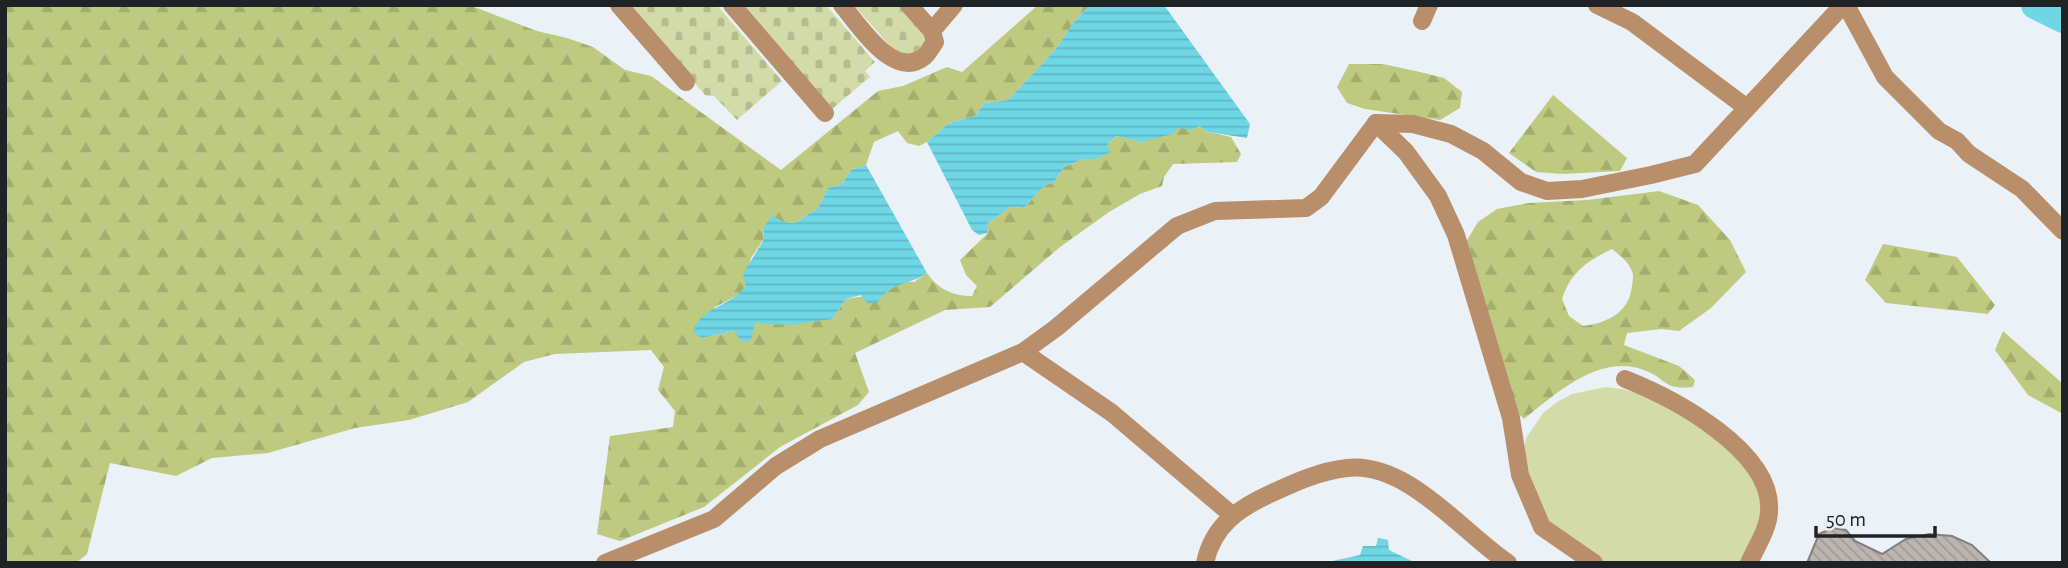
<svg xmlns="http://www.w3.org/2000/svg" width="2068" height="568" viewBox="0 0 2068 568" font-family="'Alegreya Sans',sans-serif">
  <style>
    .forest { fill: url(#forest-firs); fill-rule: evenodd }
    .cemetery { fill: url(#cemetery-stones) }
    .garden { fill: #d3dca9 }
    .water { fill: url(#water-rules) }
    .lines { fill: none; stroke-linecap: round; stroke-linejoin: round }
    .river { stroke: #6fd6e5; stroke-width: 28 }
    .building { fill: url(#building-back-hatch); stroke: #857e79; stroke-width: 2 }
    .minor { stroke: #b98f6b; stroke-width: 18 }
  </style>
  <defs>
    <pattern id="forest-firs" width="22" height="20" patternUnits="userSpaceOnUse" patternTransform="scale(1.75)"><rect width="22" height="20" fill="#beca7f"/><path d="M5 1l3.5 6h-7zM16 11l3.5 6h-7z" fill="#a3ad6e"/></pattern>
    <pattern id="cemetery-stones" width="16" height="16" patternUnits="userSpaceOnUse" patternTransform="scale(1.75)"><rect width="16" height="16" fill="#d3dca9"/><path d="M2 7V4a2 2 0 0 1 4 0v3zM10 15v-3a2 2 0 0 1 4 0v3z" fill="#b5bc91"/></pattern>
    <pattern id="water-rules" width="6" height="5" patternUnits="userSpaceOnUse" patternTransform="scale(1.75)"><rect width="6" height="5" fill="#6fd6e5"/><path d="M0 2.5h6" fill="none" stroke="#60b7c4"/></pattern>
    <pattern id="building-back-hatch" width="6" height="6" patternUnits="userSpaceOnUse" patternTransform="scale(1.75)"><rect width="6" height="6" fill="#bcb4af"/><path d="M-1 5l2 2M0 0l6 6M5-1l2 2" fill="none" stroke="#a19a96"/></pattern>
  </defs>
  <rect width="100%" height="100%" fill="#eaf1f7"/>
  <!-- forest -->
  <g class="forest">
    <path d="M5 5H469L537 31 567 38 593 47 625 70 651 76 781 170 878 91 903 86 947 67 962 72 1038 5H1090L1075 21 1056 49 1008 100 984 103 975 116 949 123 927 142 919 146 907 143 898 131 874 142 866 165 851 170 842 184 828 188 818 208 795 223 785 222 764 227 763 240 751 258 746 286 740 294 715 307 702 338 734 331 751 341 754 323 832 319 846 299 884 293 902 282H914L927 273C937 289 953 296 972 296L977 286 966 275 960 260 987 234V224L1010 207 1024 208 1044 186 1054 182 1064 167 1083 159H1096L1110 152 1107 145 1116 136 1141 142 1178 128 1199 126 1208 132 1231 137 1241 154 1237 162 1173 164 1164 177 1162 186 1140 194 1109 212 1060 247 990 307 945 310 855 353 869 392 858 405 780 447 704 507 620 541 597 534 610 436 673 427 675 411 658 390 664 367 651 350 555 354 524 362 468 402 409 420 355 428 268 453 212 458 176 476 110 463 87 554 76 563H5Z"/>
    <path d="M1349 64H1383L1420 72 1444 78 1462 92 1460 108 1440 120 1365 109 1347 103 1337 87Z"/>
    <path d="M1553 95 1627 158 1620 171 1563 174 1536 172 1509 153Z"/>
    <path d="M1659 191 1698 205 1730 240 1746 272 1711 308 1679 331 1661 329 1627 333 1624 345 1679 366 1695 380 1693 387C1662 390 1668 379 1644 370 1600 353 1555 394 1524 419L1514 410 1466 242 1478 222 1497 209 1529 203 1587 200ZM1612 249C1619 255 1627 260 1631 269 1634 274 1633 279 1632 285 1630 312 1608 323 1583 326L1569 316 1562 299C1571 272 1587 261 1612 249Z"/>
    <path d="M1883 244 1957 257 1995 305 1988 314 1886 303 1865 280Z"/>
    <path d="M2003 331 2063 384V414L2028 395 1995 350Z"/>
  </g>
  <!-- cemetery -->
  <g class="cemetery">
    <path d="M627 5H717L782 81 737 120 714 96 705 95Z"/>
    <path d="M740 5H826L875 62 865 71 870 77 831 110Z"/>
    <path d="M854 5H901L931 40 914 56 896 53Z"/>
  </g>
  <!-- garden -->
  <path class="garden" d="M1606 387 1622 389 1644 395 1682 417 1715 438 1756 476 1763 518 1745 563H1601L1545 522 1525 472 1523 455 1526 438 1543 413 1557 402 1572 394Z"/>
  <!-- water -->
  <g class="water">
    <path d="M1090 5H1164L1250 124 1247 138 1208 132 1199 126 1191 130 1178 128 1172 134 1141 142 1116 136 1107 145 1111 152 1096 159H1083L1064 167 1054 182 1044 186 1024 208 1010 207 987 224V233L979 235 972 230 927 142 949 123 975 116 984 103 1008 100 1056 49 1075 21Z"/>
    <path d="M866 165 927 273C909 286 892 281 878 302L868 304 861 295 846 299 832 319 790 325 755 323 751 341H741L734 331 702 338 693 332C700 307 732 306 746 286L743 274 763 241 764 227 772 216 785 222 795 223 818 208 828 188 842 184 851 170Z"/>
    <path d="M1378 538 1388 540 1389 550 1416 563H1323L1360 555 1363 546H1376Z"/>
  </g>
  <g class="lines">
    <!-- river -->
    <path class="river" d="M2035 5 2063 19"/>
  </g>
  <!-- building -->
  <path class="building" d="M1832 528 1846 530 1855 541 1882 554 1906 539 1929 534 1952 536 1972 545 1991 563H1807L1819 534Z"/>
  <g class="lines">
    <!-- minor -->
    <g class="minor">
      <path d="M619 5 686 82"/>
      <path d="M732 5 825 113"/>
      <path d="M842 5C859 25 894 82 925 56 929 52 932 46 935 42L932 31"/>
      <path d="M909 5 932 31 954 5"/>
      <path d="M1597 5 1632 22 1747 108"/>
      <path d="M1846 5 1885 77 1939 131 1957 141 1969 154 2022 189 2063 231"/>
      <path d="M1422 21 1429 5"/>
      <path d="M1376 123 1413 124 1451 134 1483 151 1521 182 1547 191 1582 189 1651 175 1695 164 1843 5"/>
      <path d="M1376 123 1406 152 1438 196 1456 235 1511 418 1520 475 1542 527 1594 563"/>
      <path d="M1023 352 1112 413 1232 515"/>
      <path d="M1625 379C1673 398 1774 451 1769 512 1768 530 1756 547 1749 563"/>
      <path d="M605 563 714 519 776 466 820 439 1023 352 1056 328 1177 226 1215 211 1306 208 1321 197 1376 123"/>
      <path d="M1205 563C1213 525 1239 508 1272 493 1296 482 1320 471 1347 468 1407 461 1462 532 1508 563"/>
    </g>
  </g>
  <!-- border -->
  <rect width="2068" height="568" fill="none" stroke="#202325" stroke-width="14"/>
  <!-- scale -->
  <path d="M1816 526v10h119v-10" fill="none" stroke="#202325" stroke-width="3.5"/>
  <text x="1826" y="526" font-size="21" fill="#202325" stroke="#eaf1f7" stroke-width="5" paint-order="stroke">50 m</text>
</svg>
